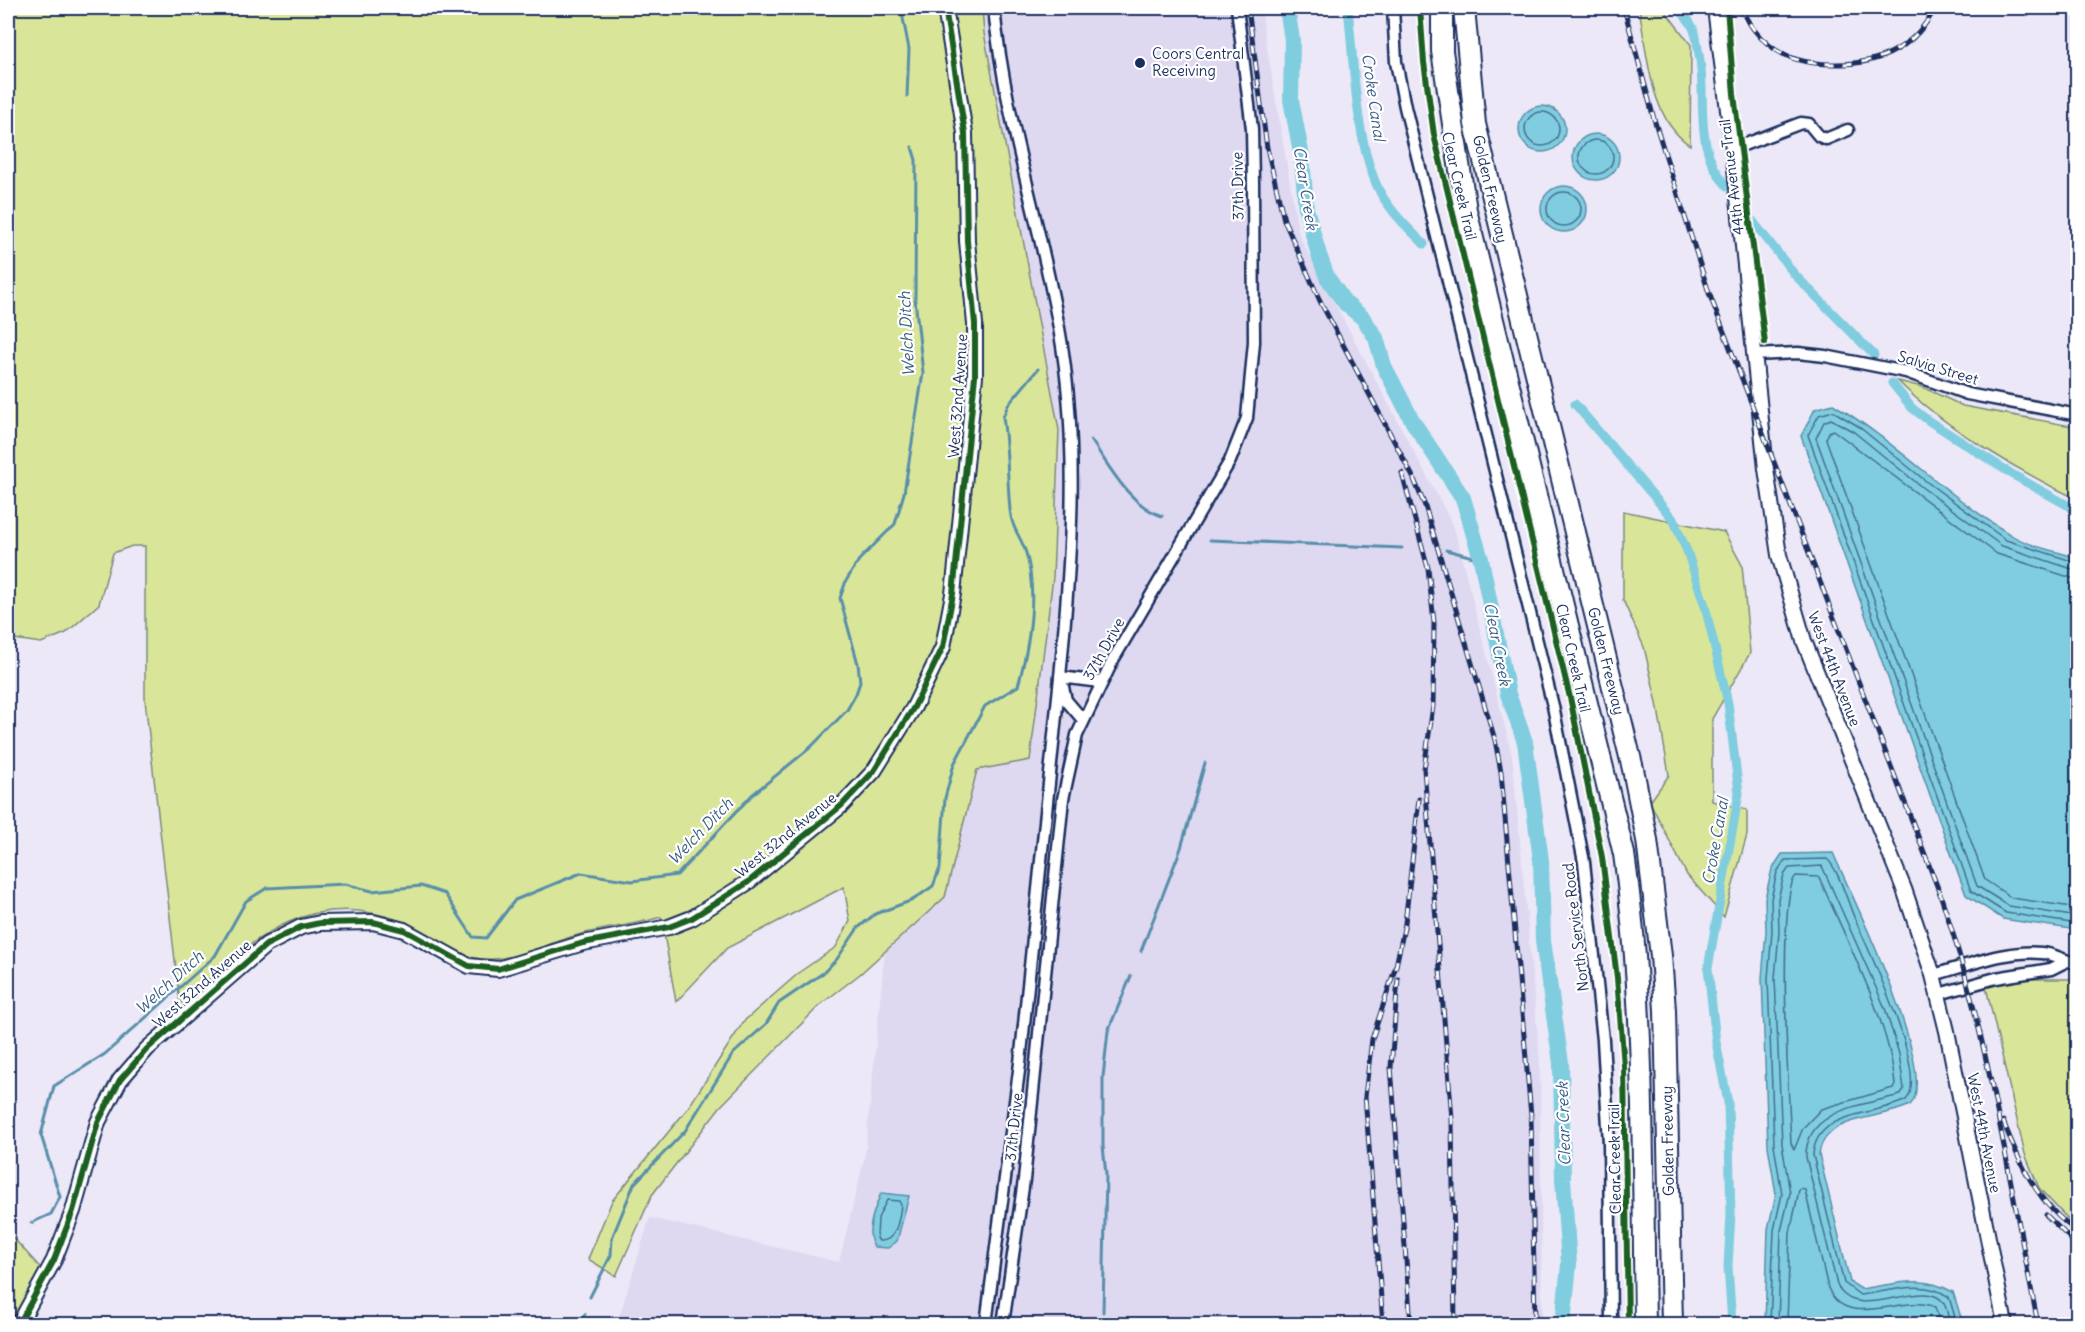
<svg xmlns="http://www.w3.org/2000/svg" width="2085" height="1332" viewBox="0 0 2085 1332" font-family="Delius,sans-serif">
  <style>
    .built { fill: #ded8f1 }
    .green { fill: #d9e699; stroke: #7a8a7c; stroke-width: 1.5 }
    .water { fill: #80cddf; stroke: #588eab; stroke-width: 1.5 }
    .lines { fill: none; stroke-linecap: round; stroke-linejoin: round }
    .shore { stroke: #436e92; stroke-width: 1.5 }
    .stream { stroke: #588eab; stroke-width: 3 }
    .canal { stroke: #80cddf; stroke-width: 9 }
    .river { stroke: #80cddf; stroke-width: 16 }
    .minor-casing { stroke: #1b2f5e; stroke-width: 15 }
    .tertiary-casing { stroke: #1b2f5e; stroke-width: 18 }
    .motorway-casing { stroke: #1b2f5e; stroke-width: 24 }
    .minor { stroke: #fff; stroke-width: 10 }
    .tertiary { stroke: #fff; stroke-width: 14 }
    .motorway { stroke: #fff; stroke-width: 20 }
    .rail-casing { stroke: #1b2f5e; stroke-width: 5 }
    .rail { stroke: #fff; stroke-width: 3; stroke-dasharray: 9; stroke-linecap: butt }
    .cycleway-casing { stroke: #fff; stroke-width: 10 }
    .cycleway { stroke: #1b5e20; stroke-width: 6 }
    .poi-dot { fill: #1b2f5e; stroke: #fff; stroke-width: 2 }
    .labels { text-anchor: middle; stroke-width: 4.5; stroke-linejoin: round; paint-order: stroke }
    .poi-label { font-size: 15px; fill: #1b2f5e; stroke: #fff; text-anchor: start }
    .street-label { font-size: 15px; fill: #1b2f5e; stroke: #fff }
    .water-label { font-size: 16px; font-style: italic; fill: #395e85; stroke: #fff }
  </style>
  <rect width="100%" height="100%" fill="#ece8f7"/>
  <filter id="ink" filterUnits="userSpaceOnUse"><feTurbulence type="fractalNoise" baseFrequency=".0167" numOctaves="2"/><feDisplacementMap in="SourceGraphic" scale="12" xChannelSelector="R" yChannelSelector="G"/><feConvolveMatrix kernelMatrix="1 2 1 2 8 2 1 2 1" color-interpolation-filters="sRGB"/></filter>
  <g filter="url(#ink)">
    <!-- built -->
    <path class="built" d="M914 8H1262L1263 25 1299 236 1454 527 1512 755 1540 1061 1542 1324H617L650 1218 839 1262 865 1156 917 620 944 217Z"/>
    <!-- green -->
    <g class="green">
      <path d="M8 8H982L984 33 1059 430 1053 577 1030 760 977 770 945 897 860 974 820 1005 720 1107 652 1195 616 1276 588 1259 612 1201 688 1108 744 1021 801 971 836 947 850 921 844 887 727 948 676 1002 661 917C635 925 608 927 581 934 549 942 515 962 481 959 451 955 430 932 403 922 305 884 248 944 180 1004L145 700V546H132L113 553 99 604 66 633 41 643 8 638Z"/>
      <path d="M1639 8H1663L1691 45 1690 145C1649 119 1647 51 1639 8Z"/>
      <path d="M1898 381 1922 387 1963 406 2077 427V499C2022 473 1940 425 1898 381Z"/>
      <path d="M1623 511 1724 532 1742 565 1750 653 1712 719V801L1747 810V835L1724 917 1687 875 1650 802 1669 775 1657 703 1644 647 1623 600Z"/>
      <path d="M2026 979H2077V1229L2039 1188 2025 1154 1986 987Z"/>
      <path d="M8 1232 45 1273 22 1324H8Z"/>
    </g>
    <!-- water -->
    <g class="water">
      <circle cx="1542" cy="129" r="23"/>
      <circle cx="1596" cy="157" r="23"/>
      <circle cx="1564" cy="209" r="23"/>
      <path d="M1833 404C1895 441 1946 495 2008 533 2027 546 2056 551 2077 558V930L2003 919 1966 895 1801 436 1815 409Z"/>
      <path d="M1833 853C1850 892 1941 1076 1910 1105 1881 1120 1825 1114 1819 1154L1850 1282 1861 1289C1895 1284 1922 1274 1953 1292L1963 1324H1765L1768 1229 1776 1194 1768 1146 1762 978 1766 932 1765 898 1772 869 1782 854Z"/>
      <path d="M881 1193 909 1196 897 1241 888 1248 874 1247C864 1232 875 1209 881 1193Z"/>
    </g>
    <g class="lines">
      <!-- shore -->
      <g class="shore">
        <circle cx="1542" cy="129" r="17"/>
        <circle cx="1596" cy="157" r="17"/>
        <circle cx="1564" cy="209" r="17"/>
        <path d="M2078 563 2006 540 1927 482 1858 426 1833 411 1819 415 1808 435 1971 891 2006 913 2078 924"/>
        <path d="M2078 571 2002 546 1923 488 1854 432 1831 419 1824 422 1816 438 1977 886 2009 906 2078 917"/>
        <path d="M2078 580 1997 554 1833 430 1829 432 1826 439 1985 880 2012 898 2078 908"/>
        <path d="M1796 876 1819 877C1845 938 1890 1021 1895 1085L1893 1088 1821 1109 1803 1128 1794 1150 1791 1143C1789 1106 1777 893 1796 876Z"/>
        <path d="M887 1200 899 1201 901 1205C899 1219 897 1242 879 1241L877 1238 878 1218Z"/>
        <path d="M1770 1324 1774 1230 1782 1194 1774 1145 1768 978 1772 932 1771 899 1777 872 1785 860 1827 859C1838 868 1848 903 1854 917 1867 947 1930 1076 1906 1100 1875 1116 1816 1110 1813 1155L1844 1283 1860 1295C1889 1292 1923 1278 1949 1297L1957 1324"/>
        <path d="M1778 1324 1781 1231 1790 1193 1782 1144 1775 978 1779 932 1778 899 1784 875 1789 868 1822 866 1885 1008 1899 1054 1904 1089 1900 1095C1865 1105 1805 1109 1806 1157L1837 1285C1856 1326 1923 1276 1943 1302 1947 1307 1948 1318 1950 1324"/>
        <path d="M1787 1324 1790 1233 1799 1190 1802 1188 1805 1190 1828 1288C1847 1332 1903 1293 1935 1307L1940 1324"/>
      </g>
      <!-- stream -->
      <g class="stream">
        <path d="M901 8 909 49 907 96"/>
        <path d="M1091 440C1110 467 1129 505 1162 516"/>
        <path d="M1210 540 1402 548"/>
        <path d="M1446 550 1481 559"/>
        <path d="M1141 951 1181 848 1205 763"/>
        <path d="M31 1223 51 1214 60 1197 41 1135 54 1086 105 1054 215 956 246 901 267 888 345 884 372 891 421 886 445 894 473 937 486 938 515 900 581 873 632 881 677 875 752 795 811 747 847 710 856 694 860 682 858 664 840 598 846 581 859 560 895 524 904 493 923 373 915 299 916 160 912 147"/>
        <path d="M8 1232H10"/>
        <path d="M590 1297 611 1255 612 1238 634 1184 685 1131 733 1054 766 1024 779 1003 823 973 837 959 858 928 875 914 913 900 933 886 940 868 945 798 954 764 985 706 1018 686C1029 646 1038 594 1026 553 1021 536 1012 530 1010 510 1007 479 1008 448 1003 417L1008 405 1038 369"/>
        <path d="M1103 1312 1106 1174 1103 1146V1077L1108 1031 1131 976"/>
        <path d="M579 1324 585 1314"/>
      </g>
      <!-- canal -->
      <g class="canal">
        <path d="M1348 8C1354 62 1355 143 1380 192 1391 212 1408 228 1424 244"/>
        <path d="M1678 8C1683 13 1689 20 1692 26 1696 32 1697 42 1698 49 1709 96 1690 147 1728 187"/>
        <path d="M1752 220 1795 275 1874 355"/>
        <path d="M1892 383 1912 408 1929 421 2015 476 2078 511"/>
        <path d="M1575 404 1673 519 1687 551 1705 606 1728 703 1739 793 1708 968 1716 1042 1728 1103 1731 1214 1728 1266 1732 1324"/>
      </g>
      <!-- river -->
      <path class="river" d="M1287 8 1292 40 1291 100 1302 157 1306 209 1319 255 1327 277 1345 303 1363 318 1376 338 1384 366 1413 422 1463 498 1481 559 1508 694 1525 742 1541 860 1543 941 1561 1063 1563 1179 1569 1264 1563 1324"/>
      <defs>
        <g id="minor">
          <path d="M994 8C1004 116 1040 221 1059 328 1080 444 1071 561 1060 677L1101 682"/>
          <path d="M1393 8 1396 62 1405 107 1553 706 1584 862 1603 1040 1609 1144 1611 1324"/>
          <path d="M1733 149 1801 123 1809 124 1819 136 1826 139 1848 130"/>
          <path d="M1754 355 1798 353 1825 356 1906 372 1967 394 2078 415"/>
          <path d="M1062 683 1066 700 1083 720"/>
          <path d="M1933 975C1967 966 2006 949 2042 953 2055 954 2065 962 2078 963"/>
          <path d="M1939 994 1996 978 2051 969 2065 962"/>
          <path d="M986 1324 1020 1063 1060 677"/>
          <path d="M1003 1324 1024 1180 1063 799 1077 735 1113 660 1230 461 1247 418 1254 342 1253 182 1252 129 1237 8"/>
        </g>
        <g id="tertiary">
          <path d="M1715 8 1733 149 1766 469 1779 555 1804 641 1904 889 1933 975 1947 1031 2005 1324"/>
          <path d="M19 1324 54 1260 73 1211 98 1122 120 1080 147 1049 266 945 301 927 320 923 373 922 404 930 469 966 498 969 583 943 669 927 692 918 747 883 842 805 874 771 914 707 943 647 953 594 975 376V324L967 241 965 133 945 8"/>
        </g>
        <g id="motorway">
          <path d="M1442 8V51L1466 210 1624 854C1646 1010 1642 1167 1645 1324"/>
          <path d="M1464 8 1475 124 1633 769 1647 840 1661 956 1665 1010 1672 1324"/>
        </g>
      </defs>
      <!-- minor casing -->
      <use href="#minor" class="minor-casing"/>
      <!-- tertiary casing -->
      <use href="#tertiary" class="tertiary-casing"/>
      <!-- motorway casing -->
      <use href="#motorway" class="motorway-casing"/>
      <!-- minor -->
      <use href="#minor" class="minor"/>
      <!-- tertiary -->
      <use href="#tertiary" class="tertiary"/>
      <!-- motorway -->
      <use href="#motorway" class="motorway"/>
      <defs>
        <g id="rail">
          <path d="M1248 8 1267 148 1284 220 1320 301 1413 477 1425 506 1495 740 1501 772 1531 1116 1535 1324"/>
          <path d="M1624 8 1654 119 1709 293 1939 891C1988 1031 2009 1180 2038 1324"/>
          <path d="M1740 8C1748 21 1755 34 1768 44 1786 60 1809 64 1833 64 1877 65 1914 49 1935 8"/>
          <path d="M1402 473 1428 568 1434 622 1433 706 1424 769 1452 1119 1455 1324"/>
          <path d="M1398 979 1391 1067 1411 1324"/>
          <path d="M2003 1121C2020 1164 2038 1205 2078 1232"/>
          <path d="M2046 1215 2078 1246"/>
          <path d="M1383 1324 1365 1096 1372 1039 1396 966 1405 923 1419 799"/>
        </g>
      </defs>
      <!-- rail casing -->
      <use href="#rail" class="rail-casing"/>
      <!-- rail -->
      <use href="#rail" class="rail"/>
      <defs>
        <g id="cycleway">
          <path d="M1420 8 1424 62 1434 135 1571 702 1602 857 1617 978 1624 1066 1628 1324"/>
          <path d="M1727 8 1734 94 1765 343"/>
          <path d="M19 1324 54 1260 73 1211 98 1122 120 1080 147 1049 266 945 301 927 320 923 373 922 404 930 469 966 498 969 583 943 669 927 692 918 747 883 842 805 874 771 914 707 943 647 953 594 975 376V324L967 241 965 133 945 8"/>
        </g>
      </defs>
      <!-- cycleway casing -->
      <use href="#cycleway" class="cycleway-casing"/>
      <!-- cycleway -->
      <use href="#cycleway" class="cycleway"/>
    </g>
  </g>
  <!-- markers -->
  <circle class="poi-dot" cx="1140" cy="63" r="6"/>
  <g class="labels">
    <!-- poi labels -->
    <g class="poi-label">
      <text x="1152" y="59">Coors Central<tspan x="1152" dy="17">Receiving</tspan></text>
    </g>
    <!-- street labels -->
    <g class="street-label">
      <text transform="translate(1732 177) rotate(-97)" y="5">44th Avenue Trail</text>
      <text transform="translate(1238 186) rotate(-91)" y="5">37th Drive</text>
      <text transform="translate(1459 186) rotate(77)" y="5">Clear Creek Trail</text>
      <text transform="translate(1490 189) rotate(77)" y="5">Golden Freeway</text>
      <text transform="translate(1938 368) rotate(17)" y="5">Salvia Street</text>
      <text transform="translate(958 396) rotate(-86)" y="5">West 32nd Avenue</text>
      <text transform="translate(1104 649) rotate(-61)" y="5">37th Drive</text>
      <text transform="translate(1573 658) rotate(77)" y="5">Clear Creek Trail</text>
      <text transform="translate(1606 661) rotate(76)" y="5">Golden Freeway</text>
      <text transform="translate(1834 669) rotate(69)" y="5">West 44th Avenue</text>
      <text transform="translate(786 835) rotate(-39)" y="5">West 32nd Avenue</text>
      <text transform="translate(1576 927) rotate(-97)" y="5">North Service Road</text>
      <text transform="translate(202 984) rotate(-41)" y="5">West 32nd Avenue</text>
      <text transform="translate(1014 1127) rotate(-84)" y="5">37th Drive</text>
      <text transform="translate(1984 1133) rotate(79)" y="5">West 44th Avenue</text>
      <text transform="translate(1668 1141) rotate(-91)" y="5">Golden Freeway</text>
      <text transform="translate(1615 1159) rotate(-91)" y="5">Clear Creek Trail</text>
    </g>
    <!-- water labels -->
    <g class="water-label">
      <text transform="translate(1374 97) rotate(82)" y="6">Croke Canal</text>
      <text transform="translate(1306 188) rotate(81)" y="6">Clear Creek</text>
      <text transform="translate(906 334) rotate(-93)" y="6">Welch Ditch</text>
      <text transform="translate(1498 644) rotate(79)" y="6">Clear Creek</text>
      <text transform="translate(700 831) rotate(-46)" y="6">Welch Ditch</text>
      <text transform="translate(1715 841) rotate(-80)" y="6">Croke Canal</text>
      <text transform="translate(169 982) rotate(-42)" y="6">Welch Ditch</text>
      <text transform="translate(1563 1124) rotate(-92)" y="6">Clear Creek</text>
    </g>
  </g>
  <!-- margin -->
  <rect width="2085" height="1332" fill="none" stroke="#fff" stroke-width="30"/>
  <rect x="15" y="15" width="2055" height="1302" fill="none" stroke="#1b2f5e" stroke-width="2" filter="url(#ink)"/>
</svg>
